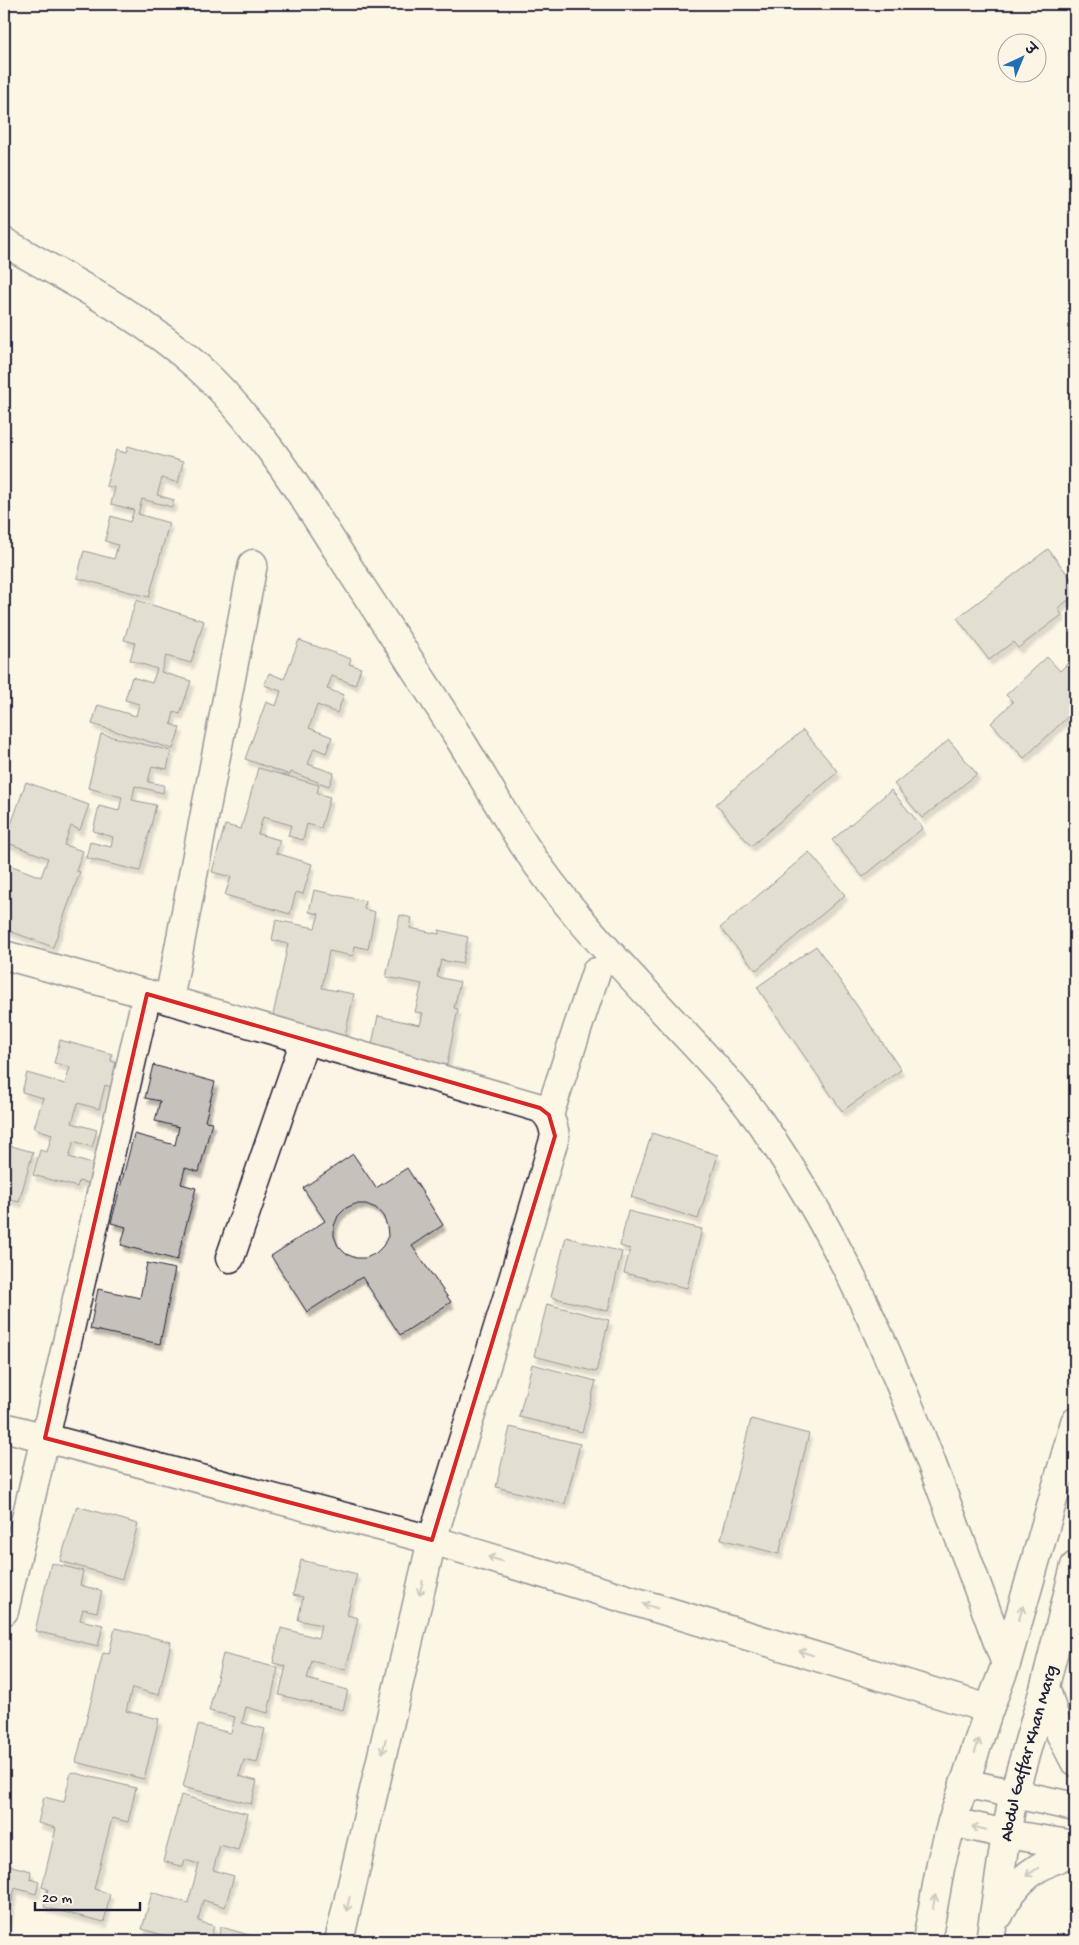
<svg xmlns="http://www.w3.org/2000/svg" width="1079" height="1945" viewBox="0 0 1079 1945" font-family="'Gochi Hand','Playpen Sans Deva',sans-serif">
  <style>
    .building { fill: #c6c1bb; stroke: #22223b; fill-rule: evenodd; filter: url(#shadow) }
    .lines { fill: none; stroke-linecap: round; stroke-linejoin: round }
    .minor-casing { stroke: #22223b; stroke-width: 31 }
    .secondary-casing { stroke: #22223b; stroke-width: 31 }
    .primary-casing { stroke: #22223b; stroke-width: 31 }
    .minor { stroke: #fcf5e5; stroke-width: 28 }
    .secondary { stroke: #fcf5e5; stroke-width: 28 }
    .primary { stroke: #fcf5e5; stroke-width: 28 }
    .oneway { stroke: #9a9698 }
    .marked { fill: none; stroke: #d62828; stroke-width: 4; stroke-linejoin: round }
    .labels { text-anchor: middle; stroke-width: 4.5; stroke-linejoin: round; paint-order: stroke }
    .street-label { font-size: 18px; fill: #22223b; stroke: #fcf5e5 }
  </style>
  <defs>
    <filter id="shadow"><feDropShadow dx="3" dy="5.5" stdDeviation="1" flood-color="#0004"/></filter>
  </defs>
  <rect width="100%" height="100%" fill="#fcf5e5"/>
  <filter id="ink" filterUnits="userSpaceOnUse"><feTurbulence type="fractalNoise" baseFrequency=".02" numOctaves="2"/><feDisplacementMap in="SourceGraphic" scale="10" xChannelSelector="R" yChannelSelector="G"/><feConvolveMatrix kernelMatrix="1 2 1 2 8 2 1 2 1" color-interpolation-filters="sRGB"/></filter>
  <g filter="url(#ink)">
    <!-- building -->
    <g class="building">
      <path d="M128 446 183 462 178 483 162 478 157 495 174 500 172 507 142 499 138 514 169 523 149 597 77 578 84 551 114 559 118 545 105 541 111 516 130 522 134 510 111 504 115 488 106 486 116 450 126 453Z"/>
      <path d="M1048 549 1075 584V595L1058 608 1062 615 1018 648 1013 642 989 660 957 618Z"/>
      <path d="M136 600 204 621 191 663 166 656 161 672 191 681 180 714 174 712 171 724 180 728 173 749 92 724 98 705 136 716 139 704 125 700 132 677 152 683 157 669 130 660 135 643 124 640Z"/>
      <path d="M299 640 351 659 349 664 361 668 355 685 332 676 327 689 344 695 337 713 317 705 309 728 332 737 326 753 314 748 308 764 334 773 329 786 291 772 290 775 245 759 266 702 276 706 281 691 264 685 269 673 284 679Z"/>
      <path d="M1075 656V710L1024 758 991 723 1013 702 1006 695 1047 657 1060 671Z"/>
      <path d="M803 730 838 772 751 846 716 804Z"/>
      <path d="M101 734 171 751 167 769 152 766 148 782 164 785 163 793 135 786 132 800 156 805 140 871 86 858 90 842 111 847 113 837 93 831 99 806 119 811 122 797 88 788Z"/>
      <path d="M949 740 977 774 922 818 894 784Z"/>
      <path d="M258 768 319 785 317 793 330 797 321 828 307 824 303 840 288 836 291 825 263 817 258 834 280 840 276 853 312 864 303 894 296 892 290 914 225 895 231 877 212 872 225 825 241 829Z"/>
      <path d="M26 782 89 805 80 830 71 826 64 845 83 851 76 871 80 872 53 947 4 929V873L7 864 41 877 48 858 5 842Z"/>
      <path d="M891 790 923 828 863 877 832 840Z"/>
      <path d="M809 852 845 895 756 970 720 928Z"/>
      <path d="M314 890 365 901 364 909 375 912 368 949 355 946 353 956 329 951 322 988 354 994 345 1036 272 1020 288 944 272 940 276 920 315 928 319 914 309 912Z"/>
      <path d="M400 915 412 918 410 928 439 934V930L468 937 462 964 441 960 437 977 460 982 454 1008 458 1009 446 1069 370 1053 378 1016 420 1025 423 1013 415 1012 422 984 386 977Z"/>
      <path d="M816 946 901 1070 842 1111 757 987Z"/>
      <path d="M60 1040 112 1054 111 1061 123 1065 116 1089 105 1085 99 1109 78 1103 72 1123 97 1130 92 1147 74 1141 69 1157 98 1166 92 1184 79 1181 77 1187 33 1175 40 1150 47 1152 52 1134 34 1128 43 1098 22 1092 27 1073 65 1084 70 1067 54 1063Z"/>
      <path d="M153 1065 215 1082 205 1121 212 1122 199 1172 185 1168 181 1184 196 1188 177 1260 121 1245 126 1227 111 1223 134 1134 175 1145 179 1127 155 1121 160 1101 145 1098Z"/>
      <path d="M652 1133 718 1155 698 1219 631 1197Z"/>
      <path d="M4 1144 33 1152 19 1202 4 1198Z"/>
      <path d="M353 1154 376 1188 407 1168 443 1225 412 1246 451 1302 400 1335 362 1277 307 1312 271 1256 325 1221 303 1188ZM355 1204H366L376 1208 383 1216 387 1226 388 1236 383 1246 376 1253 366 1258H356L346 1254 338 1246 334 1236V1226L338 1216 346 1208Z"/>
      <path d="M628 1211 702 1229 687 1288 624 1273 630 1249 620 1246Z"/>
      <path d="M566 1237 622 1252 608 1311 551 1297Z"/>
      <path d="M147 1263 175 1269 160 1344 90 1329 98 1289 140 1298Z"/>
      <path d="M547 1304 609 1320 596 1372 534 1356Z"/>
      <path d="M532 1364 596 1381 582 1432 519 1417Z"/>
      <path d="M751 1419 809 1434 779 1554 721 1539Z"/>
      <path d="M510 1427 580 1444 565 1504 496 1487Z"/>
      <path d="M77 1506 138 1524 122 1579 60 1561Z"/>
      <path d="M301 1560 357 1574 347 1615 358 1618 346 1670 312 1661 307 1679 348 1690 343 1710 279 1695 286 1666 273 1663 281 1628 318 1638 321 1625 298 1620 303 1597 293 1595Z"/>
      <path d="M51 1563 83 1571 80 1585 102 1591 97 1612 83 1609 80 1620 103 1625 98 1646 35 1631Z"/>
      <path d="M115 1628 171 1642 159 1695 132 1688 126 1711 159 1719 144 1779 76 1762 103 1653 109 1654Z"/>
      <path d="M223 1654 278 1668 268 1713 246 1707 242 1723 265 1729 257 1763 244 1760 239 1776 257 1781 251 1804 183 1787 198 1725 231 1733 235 1717 209 1711Z"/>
      <path d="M71 1772 136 1788 128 1822 112 1818 94 1889 110 1894 104 1922 44 1907 48 1889 42 1887 56 1828 38 1823 44 1797 64 1802Z"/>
      <path d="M181 1795 248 1814 238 1850 220 1845 213 1870 234 1876 225 1907 203 1900 198 1921 214 1926 210 1941H179L180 1940 142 1929 152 1892 188 1903 199 1864 185 1860 183 1867 163 1861Z"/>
      <path d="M4 1864 31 1871 30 1879 39 1882 36 1894 15 1888 4 1934Z"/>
      <path d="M221 1927 270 1941H217Z"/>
    </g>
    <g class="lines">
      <defs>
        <g id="minor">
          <path d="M4 242C70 280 141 316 198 367 255 419 297 487 338 551 378 613 420 675 459 738 481 773 501 810 524 845 568 912 625 969 679 1028 707 1058 736 1088 760 1122 876 1286 936 1478 1006 1664"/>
          <path d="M4 955 169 1000 540 1108C550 1116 553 1123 555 1136L514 1276 432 1540 339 1941"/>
          <path d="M169 1000 253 564"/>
          <path d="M549 1115 596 972"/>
          <path d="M230 1258 305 1040"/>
          <path d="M4 1427 432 1540 989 1709"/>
          <path d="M4 1611 45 1438 147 994"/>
        </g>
        <g id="secondary">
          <path d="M964 1783 1075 1807"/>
          <path d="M952 1822 1006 1834 1075 1845"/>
        </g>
        <g id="primary">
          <path d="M1045 1686 1058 1729 1075 1762"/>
          <path d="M999 1915C1015 1878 1039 1864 1075 1851"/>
          <path d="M927 1941 941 1863 952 1822 989 1709 1006 1664 1075 1422"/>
          <path id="s1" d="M990 1941 1006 1834 1014 1793 1045 1686 1075 1566"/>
        </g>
      </defs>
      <!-- minor casing -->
      <use href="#minor" class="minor-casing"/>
      <!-- secondary casing -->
      <use href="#secondary" class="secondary-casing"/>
      <!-- primary casing -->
      <use href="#primary" class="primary-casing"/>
      <!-- minor -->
      <use href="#minor" class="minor"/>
      <!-- secondary -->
      <use href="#secondary" class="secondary"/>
      <!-- primary -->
      <use href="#primary" class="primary"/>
    </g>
    <!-- one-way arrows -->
    <defs><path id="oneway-shaft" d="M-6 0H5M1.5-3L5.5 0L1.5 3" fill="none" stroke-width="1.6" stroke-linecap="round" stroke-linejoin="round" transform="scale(1.25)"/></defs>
    <g class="oneway">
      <use href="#oneway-shaft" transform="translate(495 1559) rotate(-163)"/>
      <use href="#oneway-shaft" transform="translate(421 1588) rotate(103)"/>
      <use href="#oneway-shaft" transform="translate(650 1606) rotate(-163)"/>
      <use href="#oneway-shaft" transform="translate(1021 1613) rotate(-74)"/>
      <use href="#oneway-shaft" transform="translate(806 1653) rotate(-163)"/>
      <use href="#oneway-shaft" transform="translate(384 1746) rotate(103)"/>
      <use href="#oneway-shaft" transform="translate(977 1746) rotate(-72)"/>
      <use href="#oneway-shaft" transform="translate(979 1828) rotate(-167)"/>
      <use href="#oneway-shaft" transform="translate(1032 1872) rotate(147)"/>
      <use href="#oneway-shaft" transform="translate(934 1902) rotate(-80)"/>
      <use href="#oneway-shaft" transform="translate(348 1904) rotate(103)"/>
    </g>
  </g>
  <!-- marked area -->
  <path d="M0 0H1079V1945H0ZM147 994 540 1108 549 1115 555 1136 432 1540 45 1438Z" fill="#fcf5e5" fill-opacity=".55" fill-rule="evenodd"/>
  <path class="marked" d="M147 994 540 1108 549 1115 555 1136 432 1540 45 1438Z"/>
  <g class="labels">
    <!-- street labels -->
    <g class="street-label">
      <text dy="6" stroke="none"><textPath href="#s1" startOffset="192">Abdul Gaffar Khan Marg</textPath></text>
    </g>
  </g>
  <!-- margin -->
  <rect width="1079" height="1945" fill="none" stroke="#fcf5e5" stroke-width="20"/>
  <rect x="10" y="10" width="1059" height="1925" fill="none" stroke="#22223b" stroke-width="2" filter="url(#ink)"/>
  <!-- north arrow -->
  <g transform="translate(1022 58) rotate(44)"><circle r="24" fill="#fcf5e5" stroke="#a5a1a1"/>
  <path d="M0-4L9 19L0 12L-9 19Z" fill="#1f6fb2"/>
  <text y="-8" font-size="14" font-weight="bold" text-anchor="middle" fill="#22223b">उ</text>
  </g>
  <!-- scale -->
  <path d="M35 1902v8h105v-8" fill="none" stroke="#22223b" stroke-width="2.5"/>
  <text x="42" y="1902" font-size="15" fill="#22223b" stroke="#fcf5e5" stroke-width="4" paint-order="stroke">20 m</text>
</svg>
